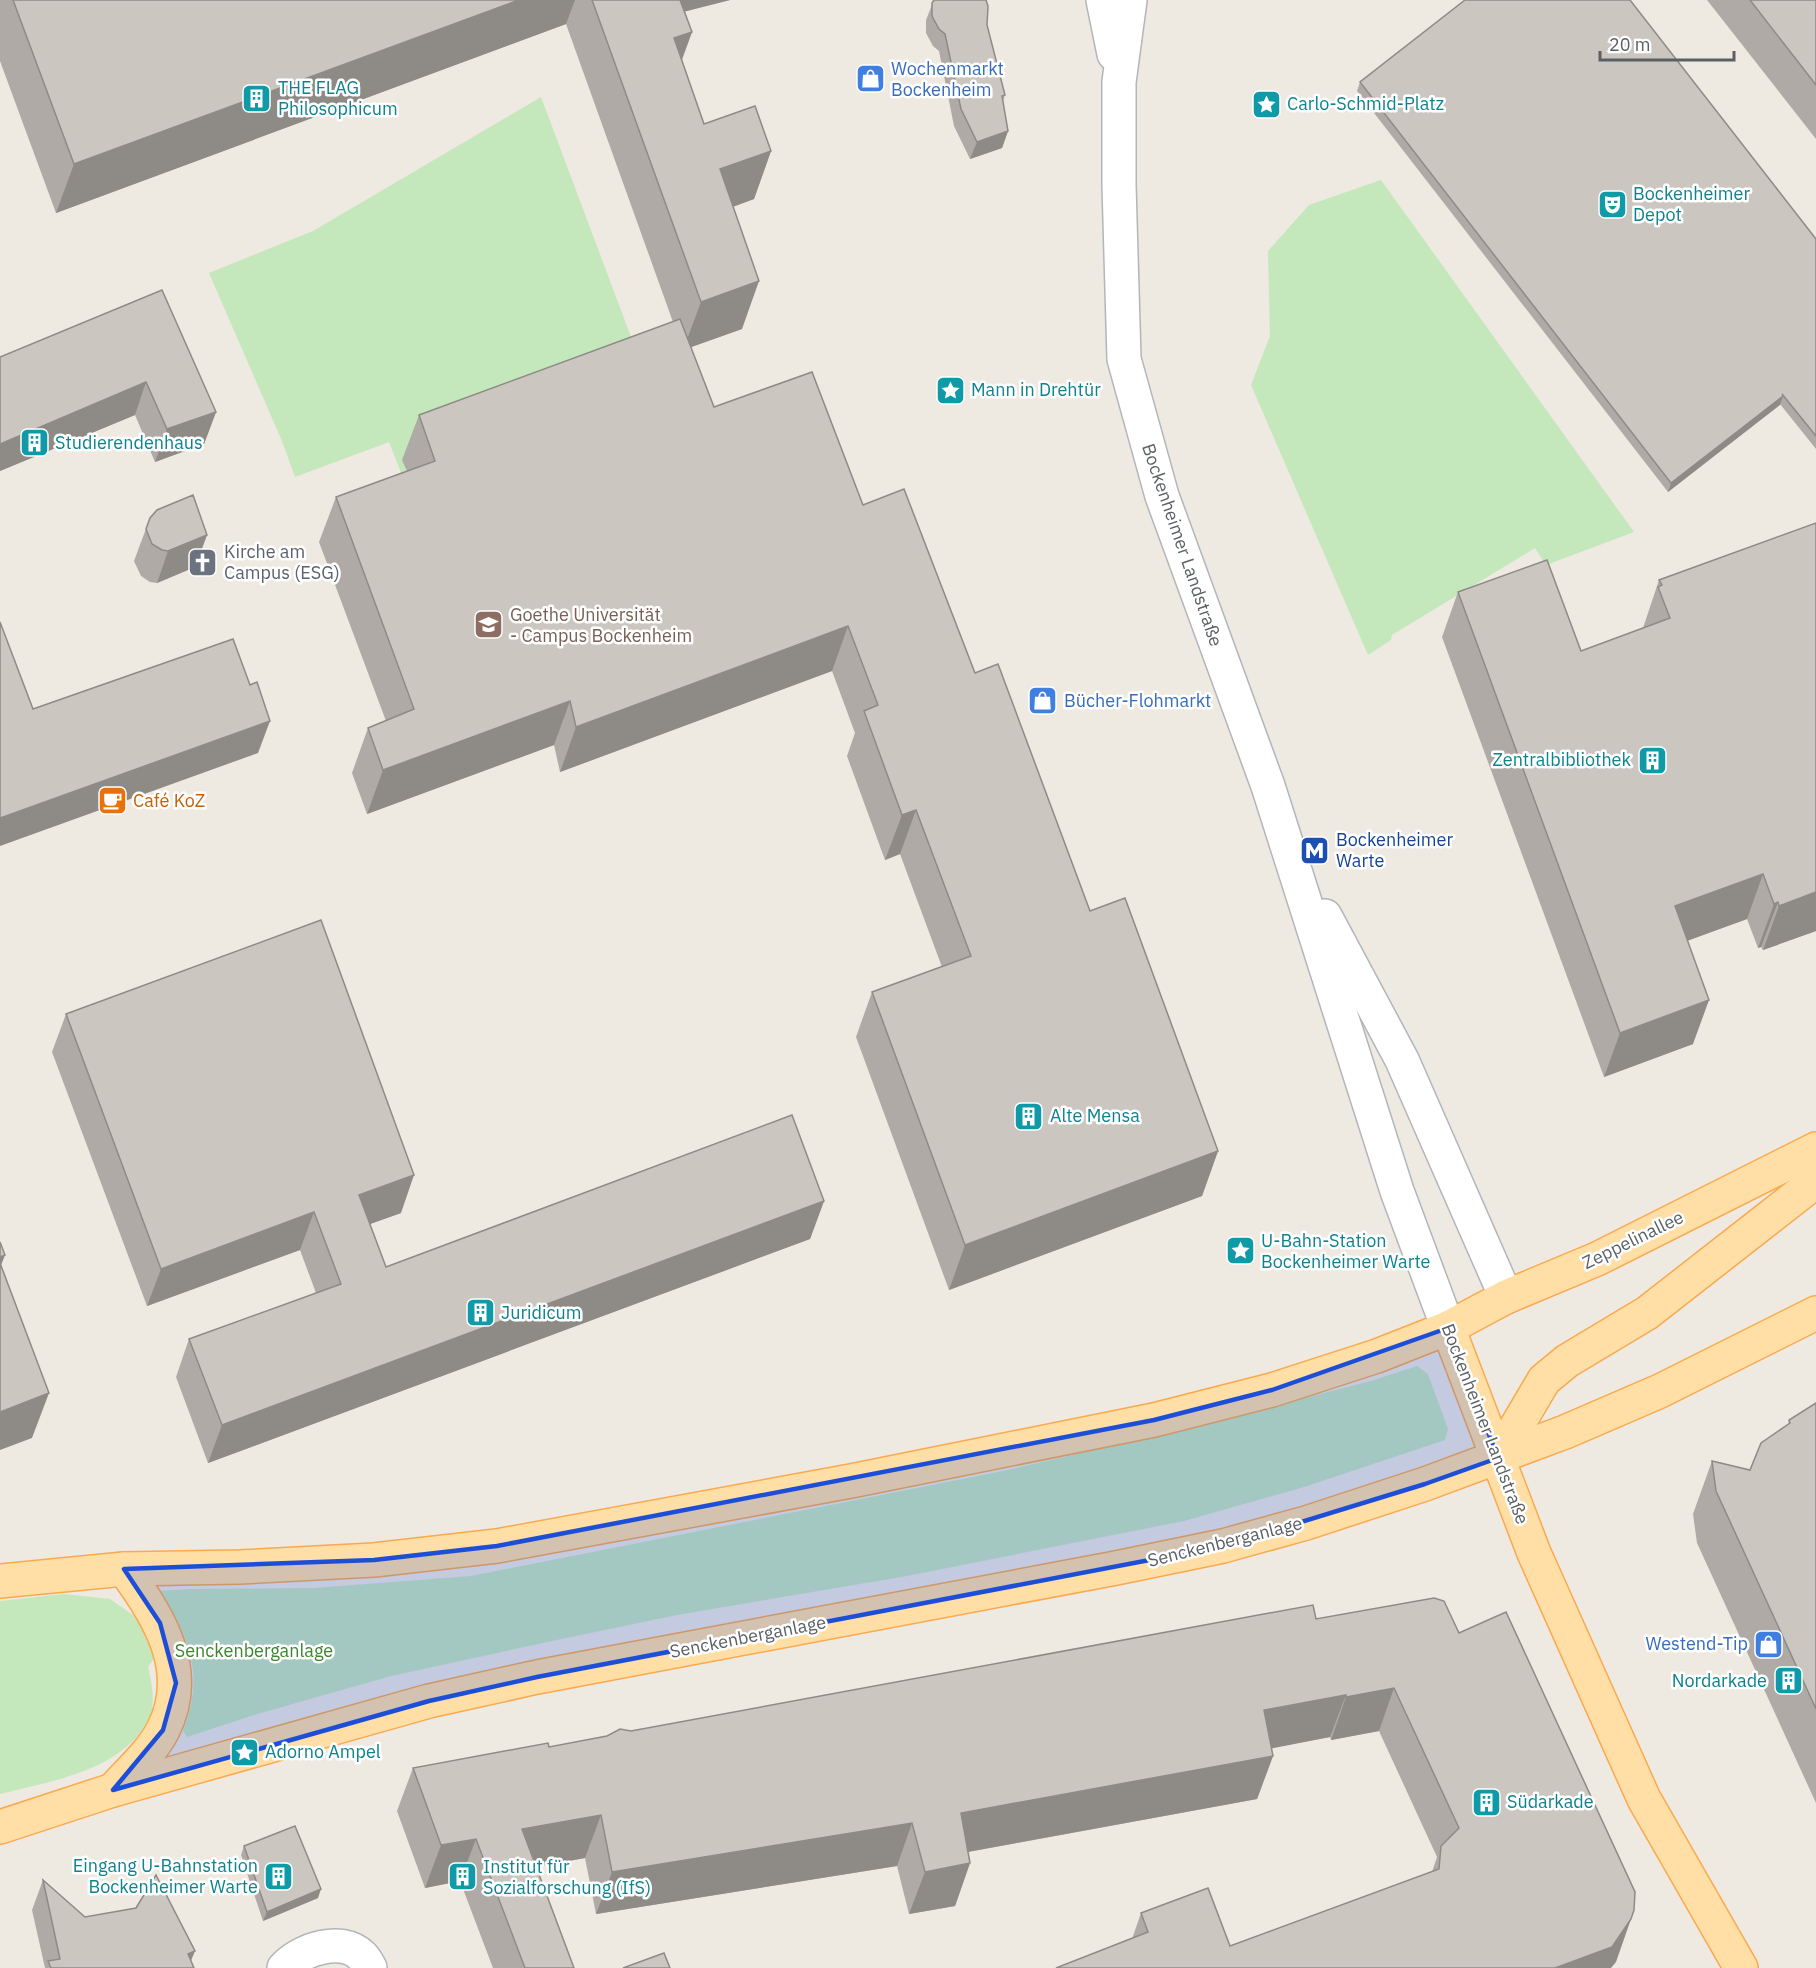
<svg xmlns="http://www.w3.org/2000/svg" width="1816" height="1968" viewBox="0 0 1816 1968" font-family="'IBM Plex Sans',sans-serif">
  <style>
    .green { fill: #c4e7bc }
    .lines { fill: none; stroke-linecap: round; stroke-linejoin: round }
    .minor-casing { stroke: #b2b6ba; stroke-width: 36 }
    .major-casing { stroke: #faa94e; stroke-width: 36 }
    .minor { stroke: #fff; stroke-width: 33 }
    .major { stroke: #ffdfa5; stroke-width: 33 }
    .wall { fill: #afaaa5 }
    .shaded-wall { fill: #8e8b86 }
    .building { fill: #cbc6c0; stroke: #8e8b86; stroke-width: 1.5 }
    .marked { fill: #1d4ed8; fill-opacity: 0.2; stroke: #1d4ed8; stroke-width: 4.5; stroke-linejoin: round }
    .labels { text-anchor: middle; stroke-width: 5; stroke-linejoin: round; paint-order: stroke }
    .shop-label { font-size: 18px; fill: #366cbe; stroke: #fff; text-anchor: start }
    .culture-label { font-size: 18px; fill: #0d838f; stroke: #fff; text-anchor: start }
    .street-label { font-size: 18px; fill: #5a6063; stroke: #fff }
    .worship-label { font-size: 18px; fill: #5b616d; stroke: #fff; text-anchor: start }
    .education-label { font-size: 18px; fill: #785e54; stroke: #fff; text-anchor: start }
    .food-label { font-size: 18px; fill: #c56008; stroke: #fff; text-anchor: start }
    .transit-label { font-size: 18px; fill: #164399; stroke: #fff; text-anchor: start }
    .park-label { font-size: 18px; fill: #3c862f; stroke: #fff }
  </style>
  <rect width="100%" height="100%" fill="#eee9e1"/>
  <!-- green -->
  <g class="green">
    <path d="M541 97 655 401 409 493 389 442 295 477 282 441 209 273 313 231Z"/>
    <path d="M1381 180 1634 532 1546 565 1535 548 1392 635 1391 640 1368 655 1251 385 1270 336 1268 251 1309 205Z"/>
    <path d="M1417 1366 1428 1374 1448 1429 1445 1440 1304 1487 1184 1521 907 1576 677 1615 552 1641 391 1676 254 1715 187 1737 183 1731C205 1673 190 1642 161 1591L189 1589 314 1588 471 1576 1003 1471 1164 1434 1371 1381Z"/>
    <path d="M64 1594 110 1599 133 1615 150 1635 157 1654 148 1667C152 1684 156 1703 149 1721 147 1725 143 1728 141 1732 108 1773 48 1782 0 1794V1601Z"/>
  </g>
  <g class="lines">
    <defs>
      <g id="minor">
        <path d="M1103 0 1114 54"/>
        <path d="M1130 0 1119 82V185L1124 359 1162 496 1268 786 1397 1191 1448 1328"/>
        <path d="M1325 916 1402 1060 1506 1297"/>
        <path d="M284 1968C301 1949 342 1936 362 1956 365 1959 368 1964 370 1968"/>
      </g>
      <g id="major">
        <path d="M1448 1328 1534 1553 1644 1799 1741 1968"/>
        <path d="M1498 1458 1544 1380 1567 1361 1647 1313 1816 1181"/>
        <path d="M0 1581 124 1569 240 1567 374 1560 497 1546 851 1481 1154 1420 1272 1390 1377 1356 1448 1328 1506 1297 1597 1259 1816 1149"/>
        <path d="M113 1790C130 1771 151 1753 163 1730 193 1671 159 1616 124 1569"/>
        <path d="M0 1827 113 1790 429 1701 537 1677 1116 1568 1223 1546 1306 1523 1425 1484 1565 1432 1660 1391 1816 1313"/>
      </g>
    </defs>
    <!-- minor casing -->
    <use href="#minor" class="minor-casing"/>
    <!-- major casing -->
    <use href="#major" class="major-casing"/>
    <!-- minor -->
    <use href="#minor" class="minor"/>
    <!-- major -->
    <use href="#major" class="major"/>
  </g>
  <!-- wall -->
  <g class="wall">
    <path d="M0 0H730L685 11 692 32 682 60 704 124 771 151 754 199 733 207 742 329 691 347 714 407 863 505 975 673 1090 911 1218 1151 1202 1196 949 1290 856 1037 872 992 942 967 900 854 885 860 847 756 855 733 832 671 560 772 554 745 367 814 352 773 368 728 386 721 319 542 336 497 407 471 402 460 419 415 673 322 566 24 56 213 0 61Z"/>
    <path d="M934 0 987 25 1005 95 1003 101 1008 131 1002 148 970 159 954 126 939 51 933 46 926 33V20Z"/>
    <path d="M1707 0H1816V139Z"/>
    <path d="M1360 82 1816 239V449L1780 404 1668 492 1357 91Z"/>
    <path d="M162 290 216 412 204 444 155 462 135 415 0 471V357Z"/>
    <path d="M150 518 207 535 195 567 157 583 150 582 141 576 134 561Z"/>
    <path d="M1659 580 1816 931 1763 950 1761 947 1758 948 1747 919 1687 941 1693 1044 1604 1077 1442 637 1458 592 1581 651 1643 628Z"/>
    <path d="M66 1014 401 1213 370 1224 386 1267 824 1201 810 1239 208 1463 176 1377 189 1339 316 1293 300 1250 147 1306 52 1052Z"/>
    <path d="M1816 1403V1803L1697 1543 1693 1514 1712 1461 1750 1470 1788 1425 1789 1420Z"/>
    <path d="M1434 1598 1616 1962 1056 1968 1132 1939 1141 1913 1230 1946 1432 1872 1437 1857 1379 1731 1331 1740 1330 1737 1271 1748 1273 1756 1257 1799 968 1852 970 1863 955 1906 909 1914 897 1866 596 1914 585 1858 536 1867 574 1968H493L460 1881 425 1888 397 1811 413 1768 549 1747 631 1731 1316 1619Z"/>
    <path d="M244 1846 318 1898 263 1921 241 1855Z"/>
    <path d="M43 1880 85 1917 191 1961 194 1968H45L32 1910Z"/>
  </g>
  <!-- shaded-wall -->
  <g class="shaded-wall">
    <path d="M519 0H575L566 24 56 213 74 164Z"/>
    <path d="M659 0H730L652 20Z"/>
    <path d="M692 32 674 80V38Z"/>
    <path d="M1008 131 1002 148 970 159 977 142Z"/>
    <path d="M771 151 754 199 702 218 720 169Z"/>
    <path d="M759 281 742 329 683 350 701 302Z"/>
    <path d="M146 382 135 415 0 471V444Z"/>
    <path d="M1783 396 1780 405 1668 492 1671 483Z"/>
    <path d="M216 412 204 444 155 462 167 429Z"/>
    <path d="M207 535 195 567 157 583 168 551Z"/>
    <path d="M848 626 832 671 560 772 576 727Z"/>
    <path d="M570 701 554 745 367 814 383 770Z"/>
    <path d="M270 721 258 753 0 846V818Z"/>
    <path d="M916 810 900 854 885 860 902 815Z"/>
    <path d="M1763 874 1747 919 1659 951 1675 906Z"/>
    <path d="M1816 892V931L1763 950 1779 906Z"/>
    <path d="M1778 902 1761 947 1758 948 1774 904Z"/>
    <path d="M1709 1000 1693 1044 1604 1077 1620 1033Z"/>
    <path d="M1218 1151 1202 1196 949 1290 965 1245Z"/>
    <path d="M414 1175 401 1213 345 1233 359 1195Z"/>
    <path d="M824 1201 810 1239 208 1463 222 1425Z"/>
    <path d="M314 1212 300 1250 147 1306 161 1269Z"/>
    <path d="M5 1255 0 1268V1257Z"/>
    <path d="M49 1393 32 1438 0 1450V1412Z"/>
    <path d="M1394 1688 1379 1731 1331 1740 1346 1697Z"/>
    <path d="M1346 1695 1330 1737 1248 1753 1264 1710Z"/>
    <path d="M1273 1756 1257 1799 945 1856 961 1813Z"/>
    <path d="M601 1815 585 1858 507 1872 522 1829Z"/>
    <path d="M912 1823 897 1866 596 1914 612 1872Z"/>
    <path d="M476 1839 460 1881 425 1888 441 1845Z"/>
    <path d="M970 1863 955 1906 909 1914 925 1872Z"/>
    <path d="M321 1889 318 1898 263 1921 267 1912Z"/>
    <path d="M1631 1919 1616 1962 1611 1968H1555Z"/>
    <path d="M195 1951 188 1968V1954Z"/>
  </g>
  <!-- building -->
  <g class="building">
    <path d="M13 0H519L74 164Z"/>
    <path d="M592 0H680L692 32 674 38 704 124 755 106 771 151 720 169 759 281 701 302Z"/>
    <path d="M934 0H986L988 6 987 25 1005 95 1002 96 1008 131 977 142 961 109 945 34 939 29 932 16V3Z"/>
    <path d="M1465 0H1630L1816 239V436L1782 394 1783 396 1671 483 1360 82Z"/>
    <path d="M1750 0H1816V85Z"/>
    <path d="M162 290 216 412 167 429 146 382 0 444V357Z"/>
    <path d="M680 319 714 407 812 372 863 505 904 489 975 673 998 664 1090 911 1125 898 1218 1151 965 1245 872 992 971 956 916 810 902 815 864 711 878 705 848 626 576 727 570 701 383 770 368 728 414 709 336 497 435 461 419 415Z"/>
    <path d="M193 495 207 535 168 551 162 550 152 544 146 529 150 518 157 510Z"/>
    <path d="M1816 523V892L1779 906 1778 902 1774 904 1763 874 1675 906 1709 1000 1620 1033 1458 592 1547 560 1581 651 1670 618 1658 587 1662 585 1659 580Z"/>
    <path d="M0 622 33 709 233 639 250 685 257 682 270 721 0 818Z"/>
    <path d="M321 920 414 1175 359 1195 386 1267 792 1115 824 1201 222 1425 189 1339 341 1284 314 1212 161 1269 66 1014Z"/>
    <path d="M0 1242 5 1255 0 1257Z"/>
    <path d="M0 1263 49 1393 0 1412Z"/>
    <path d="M1816 1403V1709L1716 1491 1712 1461 1750 1470 1761 1443 1790 1423 1789 1420Z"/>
    <path d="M1434 1598 1444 1601 1459 1633 1506 1612 1635 1892 1634 1910 1631 1919 1612 1947 1555 1968H1056L1148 1932 1141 1913 1208 1888 1230 1946 1439 1869 1441 1846 1459 1828 1394 1688 1346 1697V1695L1264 1710 1273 1756 961 1813 970 1863 925 1872 912 1823 612 1872 601 1815 522 1829 574 1968H525L476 1839 441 1845 413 1768 548 1743 549 1747 607 1736 620 1729 631 1731 1313 1605 1316 1619Z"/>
    <path d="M295 1826 321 1889 267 1912 244 1846Z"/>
    <path d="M156 1875 195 1951 188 1954 194 1968H51L48 1961 60 1959 43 1880 85 1917 136 1908Z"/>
    <path d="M664 1953 670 1968H623Z"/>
  </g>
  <!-- marked area -->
  <path class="marked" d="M1448 1328 1498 1458 1425 1484 1223 1546 537 1677 429 1701 113 1790 163 1730 176 1683 160 1623 124 1569 374 1560 497 1546 1154 1420 1272 1390Z"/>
  <!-- icons -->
  <defs>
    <symbol id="shop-square" viewBox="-11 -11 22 22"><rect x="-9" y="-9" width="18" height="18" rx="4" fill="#3f7fe0" stroke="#fff"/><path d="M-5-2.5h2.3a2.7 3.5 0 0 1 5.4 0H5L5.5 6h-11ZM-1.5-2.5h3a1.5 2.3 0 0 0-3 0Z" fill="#fff"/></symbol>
    <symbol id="building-square" viewBox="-11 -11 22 22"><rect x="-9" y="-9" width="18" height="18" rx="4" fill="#0f9aa8" stroke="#fff"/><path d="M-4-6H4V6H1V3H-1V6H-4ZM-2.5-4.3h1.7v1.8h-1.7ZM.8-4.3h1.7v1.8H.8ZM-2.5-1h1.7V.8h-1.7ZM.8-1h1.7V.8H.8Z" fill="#fff"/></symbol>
    <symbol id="sight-square" viewBox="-11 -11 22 22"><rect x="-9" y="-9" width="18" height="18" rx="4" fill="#0f9aa8" stroke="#fff"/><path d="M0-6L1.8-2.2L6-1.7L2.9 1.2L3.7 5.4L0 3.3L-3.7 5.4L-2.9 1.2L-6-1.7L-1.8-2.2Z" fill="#fff"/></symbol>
    <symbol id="theatre-square" viewBox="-11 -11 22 22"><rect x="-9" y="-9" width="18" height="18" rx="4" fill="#0f9aa8" stroke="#fff"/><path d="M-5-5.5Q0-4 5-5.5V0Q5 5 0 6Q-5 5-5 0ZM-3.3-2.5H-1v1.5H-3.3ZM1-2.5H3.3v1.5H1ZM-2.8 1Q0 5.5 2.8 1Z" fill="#fff"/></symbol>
    <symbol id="church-square" viewBox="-11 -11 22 22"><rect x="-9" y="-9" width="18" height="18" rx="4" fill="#6b7280" stroke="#fff"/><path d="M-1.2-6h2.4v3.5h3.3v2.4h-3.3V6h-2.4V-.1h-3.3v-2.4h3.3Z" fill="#fff"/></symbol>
    <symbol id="university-square" viewBox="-11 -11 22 22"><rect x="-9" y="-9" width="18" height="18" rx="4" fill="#8d6e63" stroke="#fff"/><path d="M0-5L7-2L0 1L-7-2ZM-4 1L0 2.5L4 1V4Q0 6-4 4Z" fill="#fff"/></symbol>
    <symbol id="cafe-square" viewBox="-11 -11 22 22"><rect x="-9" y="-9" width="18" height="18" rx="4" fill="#e8710a" stroke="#fff"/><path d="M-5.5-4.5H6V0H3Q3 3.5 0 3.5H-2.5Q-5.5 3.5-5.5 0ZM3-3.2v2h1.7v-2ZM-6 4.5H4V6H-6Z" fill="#fff"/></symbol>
    <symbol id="metro-square" viewBox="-11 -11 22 22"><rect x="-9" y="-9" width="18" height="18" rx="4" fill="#1a4fb4" stroke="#fff"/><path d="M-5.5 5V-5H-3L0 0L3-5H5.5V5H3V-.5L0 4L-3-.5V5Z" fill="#fff"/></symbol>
  </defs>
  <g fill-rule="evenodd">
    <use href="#shop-square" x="854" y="62" width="33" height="33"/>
    <use href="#building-square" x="240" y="82" width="33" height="33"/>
    <use href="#sight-square" x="1250" y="88" width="33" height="33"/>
    <use href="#theatre-square" x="1596" y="188" width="33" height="33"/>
    <use href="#sight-square" x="934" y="374" width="33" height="33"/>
    <use href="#building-square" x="18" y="426" width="33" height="33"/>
    <use href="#church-square" x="186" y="546" width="33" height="33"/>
    <use href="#university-square" x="472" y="608" width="33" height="33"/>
    <use href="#shop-square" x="1026" y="684" width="33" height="33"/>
    <use href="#building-square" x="1636" y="744" width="33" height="33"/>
    <use href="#cafe-square" x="96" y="784" width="33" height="33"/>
    <use href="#metro-square" x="1298" y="834" width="33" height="33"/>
    <use href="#building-square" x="1012" y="1100" width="33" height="33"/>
    <use href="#sight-square" x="1224" y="1234" width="33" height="33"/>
    <use href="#building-square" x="464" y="1296" width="33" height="33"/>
    <use href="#shop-square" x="1752" y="1628" width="33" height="33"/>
    <use href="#building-square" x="1772" y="1664" width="33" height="33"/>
    <use href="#sight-square" x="228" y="1736" width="33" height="33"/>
    <use href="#building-square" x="1470" y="1786" width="33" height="33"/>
    <use href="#building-square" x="262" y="1860" width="33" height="33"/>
    <use href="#building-square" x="446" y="1860" width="33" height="33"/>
  </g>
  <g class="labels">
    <!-- shop labels -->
    <g class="shop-label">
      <text x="891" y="75">Wochenmarkt<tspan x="891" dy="21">Bockenheim</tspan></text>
      <text x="1064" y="707">Bücher-Flohmarkt</text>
      <text x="1748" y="1650" text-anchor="end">Westend-Tip</text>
    </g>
    <!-- culture labels -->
    <g class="culture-label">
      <text x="278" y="94">THE FLAG<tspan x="278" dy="21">Philosophicum</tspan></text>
      <text x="1287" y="110">Carlo-Schmid-Platz</text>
      <text x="1633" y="200">Bockenheimer<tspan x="1633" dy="21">Depot</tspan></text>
      <text x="971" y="396">Mann in Drehtür</text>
      <text x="55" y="449">Studierendenhaus</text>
      <text x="1631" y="766" text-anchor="end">Zentralbibliothek</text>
      <text x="1050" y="1122">Alte Mensa</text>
      <text x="1261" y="1247">U-Bahn-Station<tspan x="1261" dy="21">Bockenheimer Warte</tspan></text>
      <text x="501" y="1319">Juridicum</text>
      <text x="1767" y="1687" text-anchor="end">Nordarkade</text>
      <text x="265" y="1758">Adorno Ampel</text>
      <text x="1507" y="1808">Südarkade</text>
      <text x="258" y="1872" text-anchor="end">Eingang U-Bahnstation<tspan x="258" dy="21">Bockenheimer Warte</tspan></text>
      <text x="483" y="1873">Institut für<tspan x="483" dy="21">Sozialforschung (IfS)</tspan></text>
    </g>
    <!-- street labels -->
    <g class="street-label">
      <text transform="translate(1182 545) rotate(71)" y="6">Bockenheimer Landstraße</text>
      <text transform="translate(1633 1240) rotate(-26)" y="6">Zeppelinallee</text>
      <text transform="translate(1485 1424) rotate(69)" y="6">Bockenheimer Landstraße</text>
      <text transform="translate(1225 1542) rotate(-14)" y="6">Senckenberganlage</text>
      <text transform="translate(748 1637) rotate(-11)" y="6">Senckenberganlage</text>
    </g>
    <!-- worship labels -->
    <g class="worship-label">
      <text x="224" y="558">Kirche am<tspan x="224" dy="21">Campus (ESG)</tspan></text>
    </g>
    <!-- education labels -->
    <g class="education-label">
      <text x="510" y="621">Goethe Universität<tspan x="510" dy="21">- Campus Bockenheim</tspan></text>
    </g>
    <!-- food labels -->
    <g class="food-label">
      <text x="133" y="807">Café KoZ</text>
    </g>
    <!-- transit labels -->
    <g class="transit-label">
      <text x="1336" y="846">Bockenheimer<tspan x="1336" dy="21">Warte</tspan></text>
    </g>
    <!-- park labels -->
    <g class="park-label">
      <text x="254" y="1657">Senckenberganlage</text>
    </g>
  </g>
  <!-- scale -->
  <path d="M1600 51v9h134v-9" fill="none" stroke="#5a6063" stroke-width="3"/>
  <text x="1609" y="51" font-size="18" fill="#5a6063" stroke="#ffffff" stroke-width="4.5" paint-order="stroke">20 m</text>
</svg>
